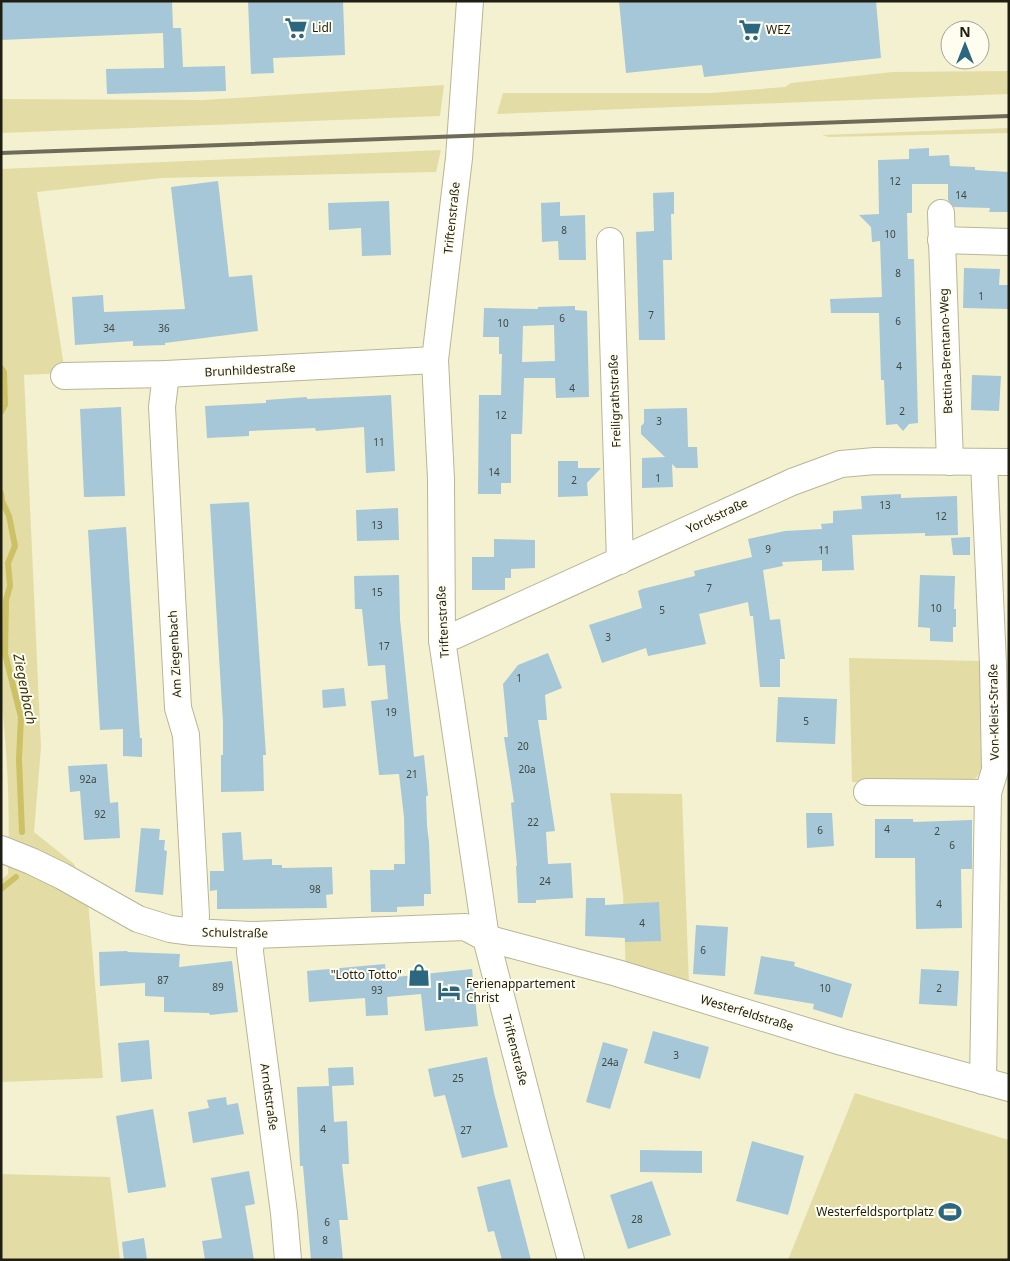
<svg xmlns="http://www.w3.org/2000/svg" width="1010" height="1261" viewBox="0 0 1010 1261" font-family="'Noto Sans',sans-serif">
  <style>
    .green { fill: #e3dda5 }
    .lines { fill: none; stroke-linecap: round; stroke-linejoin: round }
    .stream { stroke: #cdc165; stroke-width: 6 }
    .building { fill: #a5c7d7; fill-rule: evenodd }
    .minor-casing { stroke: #b9b596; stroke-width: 28 }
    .minor { stroke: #fff; stroke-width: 26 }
    .rail { stroke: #6e6c58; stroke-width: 4 }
    .labels { text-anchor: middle; stroke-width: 4; stroke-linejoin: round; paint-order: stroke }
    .number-label { font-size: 10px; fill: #404843 }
    .poi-label { font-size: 12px; fill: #1f1e12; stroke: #fefdf0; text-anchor: start }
    .street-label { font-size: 12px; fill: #1f1e12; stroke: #fefdf0 }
    .water-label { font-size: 14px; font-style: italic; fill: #3d3810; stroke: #fefdf0 }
  </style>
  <rect width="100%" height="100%" fill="#f4f1d0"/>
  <!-- green -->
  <g class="green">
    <path d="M1009 71V94L497 114 503 93H711L785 87 791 83 893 72Z"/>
    <path d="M444 85 440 116 1 133V99L203 100Z"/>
    <path d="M1009 128V133L829 137 822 135Z"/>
    <path d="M441 150 436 172 161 178 37 192 65 373 24 375 41 748 34 832 74 864 88 901 103 1078 1 1082V880L8 874C10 815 8 757 1 698V169Z"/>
    <path d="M849 658 981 661 983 768 976 778 961 785 852 782Z"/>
    <path d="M610 793 682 794 689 986 626 973 623 894Z"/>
    <path d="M855 1093 1009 1140V1260H788Z"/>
    <path d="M1 1174 110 1177 120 1260H1Z"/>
  </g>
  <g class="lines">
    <!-- stream -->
    <g class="stream">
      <path d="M1 368 4 372 5 405 1 412"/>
      <path d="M1 493 2 501 9 516 15 546 8 563 10 586 6 600 5 654 21 717 19 759 22 832"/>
      <path d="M1 889 16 877"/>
    </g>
  </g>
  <!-- building -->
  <g class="building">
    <path d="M1 1H172L173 28H181L183 67 225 66 226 91 107 94 106 69 164 68 163 33 1 40Z"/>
    <path d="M248 1H343L345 55 273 58 274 73 251 74Z"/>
    <path d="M619 1H876L881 58 704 77 702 65 626 73Z"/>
    <path d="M929 148V156L949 155 950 166 975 167V170L1009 172V212H989L990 208 954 207 948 200V184H912V213H907L908 259H914L918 423 909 424 903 431 897 424 886 425 884 380H881L879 313H831L830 299 882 297 880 241 872 242 871 227 859 215 879 214 878 160 909 159V149Z"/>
    <path d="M218 181 229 277 252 275 258 331 165 343V345L133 346V341L75 345 72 297 103 295 104 312 185 309 171 187Z"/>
    <path d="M674 192V214H671L672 260H663L665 340H639L636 232 654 231 653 193Z"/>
    <path d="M389 201 391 255 362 256 361 228 329 230 328 203Z"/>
    <path d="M560 202V216L585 215 586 260H559L558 241 542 242 541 203Z"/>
    <path d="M964 268 1000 269 999 285H1009V309L963 308Z"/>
    <path d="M575 306V310L587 311 589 397 556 398 555 378H524L522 434H511V483H501V494H478L479 395H501L502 354H499V337H483L484 308 538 309V307ZM554 325 555 361 522 362 523 326Z"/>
    <path d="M972 375 1001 376 999 411 971 410Z"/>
    <path d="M391 395 395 471 366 473 364 427 316 431 315 428 249 431V436L207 438 205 406 266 403V400L307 397V399Z"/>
    <path d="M121 407 125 496 84 497 80 409Z"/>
    <path d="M687 408 688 447H697L698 468H676L672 464 673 487 642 488V458L665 457 641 434V426L644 423V409Z"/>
    <path d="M558 461H578V468H601L587 483 588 496 558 497Z"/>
    <path d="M901 494V498L957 496 958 535 925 536V533L852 535 854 570 822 571V560L782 562 783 566 763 570 770 620 780 619 785 659H780V687H760L753 616H750L748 602 699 614 706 644 648 656 646 648 602 663 589 625 642 608 638 591 642 589 695 576 694 571 752 557 748 539 785 531 822 529 821 524 833 523V511L862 509 861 496Z"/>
    <path d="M249 502 266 755H263L264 791 221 792V755H223V723L210 504Z"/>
    <path d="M398 508 399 540 357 541 356 510Z"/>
    <path d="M126 527 140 738H142V757L123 756V729L100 730 88 530Z"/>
    <path d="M970 537V555H953L951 538Z"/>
    <path d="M494 539 535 540V568L511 569V578H505V590H472V557H494Z"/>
    <path d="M399 575 400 619 414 757 424 755 428 796H426L427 826 429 842 431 894H424V906L397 907V912H371L370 870H394V864H405L404 817 399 774 379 775 371 701 388 699 385 665 368 666 362 609H355L354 576Z"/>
    <path d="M920 575 955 576 954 609H956V627H953V642L930 641V628L918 627Z"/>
    <path d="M548 653 562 688 545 695 547 720H538L555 831 546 832 548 864 571 863 573 898 536 900V903H518L516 866H517L511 803 514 802 504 737H508L503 684 518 665Z"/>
    <path d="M344 688 346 706 323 708 322 690Z"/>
    <path d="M778 697 837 699 835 744 776 742Z"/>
    <path d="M107 764 110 803 118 802 120 838 84 840 80 791 70 792 68 766Z"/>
    <path d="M806 813H832L834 846 807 848Z"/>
    <path d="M875 819H913V822L972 820V869H961L962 928 916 929 915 858H875Z"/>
    <path d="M141 828 160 829 159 840H165L164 850 167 851 163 895 135 892Z"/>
    <path d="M241 832 243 860 272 859V865H282V868L332 867 333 894 326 895 327 908 217 909V890L210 891V871H224L222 833Z"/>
    <path d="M586 898H605V905L659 902 661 941 625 942V938L585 936Z"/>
    <path d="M696 925 728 927 725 976 693 974Z"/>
    <path d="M127 951 128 952 180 954 179 967 232 961 238 1012 210 1015 209 1013 164 1012V997L145 996V983L100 986 99 952Z"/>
    <path d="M761 956 795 962 794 966 852 984 842 1018 813 1009 814 1004 754 994Z"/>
    <path d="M385 964 386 978 472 969 478 1026 425 1031 421 994 387 997 388 1015 366 1016 365 998 309 1002 307 971Z"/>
    <path d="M921 969 959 971 957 1006 919 1004Z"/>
    <path d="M653 1031 709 1047 700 1079 644 1063Z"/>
    <path d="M149 1040 152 1079 121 1082 118 1043Z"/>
    <path d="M603 1042 628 1049 610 1109 586 1102Z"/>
    <path d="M487 1057 494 1093 508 1147 462 1158 445 1095 434 1097 428 1069Z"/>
    <path d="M353 1067 354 1085 332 1086 334 1122 347 1121 349 1164H342L348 1220H339L343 1260H311L303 1166H300L297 1087 329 1086 328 1068Z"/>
    <path d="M226 1097 227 1105 238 1103 244 1134 193 1143 188 1112 209 1108 207 1100Z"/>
    <path d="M153 1109 166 1187 128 1193 116 1116Z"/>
    <path d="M752 1141 804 1156 788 1215 736 1201Z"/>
    <path d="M640 1150 702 1151V1173L640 1172Z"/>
    <path d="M249 1171 255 1204 245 1206 254 1260H205L202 1241 222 1238 211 1178Z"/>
    <path d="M510 1179 531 1260H502L494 1231 488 1232 477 1187Z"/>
    <path d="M652 1181 671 1235 628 1249 610 1195Z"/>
    <path d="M144 1238 147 1260H124L122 1242Z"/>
  </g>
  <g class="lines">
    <defs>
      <g id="minor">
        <path d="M470 1 459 158 435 360 441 479 442 640 486 938 535 1128 571 1260"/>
        <path d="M941 213 950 462"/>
        <path d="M941 240 1009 242"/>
        <path d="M610 241 620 561"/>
        <path d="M166 374 162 407 178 708 186 735 196 916 193 932"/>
        <path d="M64 376 166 374 435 360"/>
        <path d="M442 640 456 635 792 482 841 464 875 461 1009 462"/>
        <path d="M867 792 988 793"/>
        <path d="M1 849 31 861 62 876 138 919 170 929 193 932 251 935 465 927 486 938 617 973 842 1042 1009 1088"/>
        <path d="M251 935 250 952 284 1213 288 1260"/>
        <path d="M983 1081 988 793 995 770 993 664 984 462"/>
      </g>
    </defs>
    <!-- minor casing -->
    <use href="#minor" class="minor-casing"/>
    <!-- minor -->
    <use href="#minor" class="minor"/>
    <!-- rail -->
    <path class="rail" d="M1 153 1009 116"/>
  </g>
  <!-- icons -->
  <defs>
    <symbol id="supermarket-bare" viewBox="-9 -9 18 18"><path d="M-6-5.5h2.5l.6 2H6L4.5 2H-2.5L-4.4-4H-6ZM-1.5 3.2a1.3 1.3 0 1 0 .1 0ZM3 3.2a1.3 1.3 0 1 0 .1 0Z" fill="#2b677f" stroke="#fefdf0" stroke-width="2.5" paint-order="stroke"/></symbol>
    <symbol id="shop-bare" viewBox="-9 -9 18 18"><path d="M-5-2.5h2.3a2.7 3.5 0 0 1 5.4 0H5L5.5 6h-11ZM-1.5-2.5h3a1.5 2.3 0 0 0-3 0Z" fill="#2b677f" stroke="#fefdf0" stroke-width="2.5" paint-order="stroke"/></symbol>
    <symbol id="hotel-bare" viewBox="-9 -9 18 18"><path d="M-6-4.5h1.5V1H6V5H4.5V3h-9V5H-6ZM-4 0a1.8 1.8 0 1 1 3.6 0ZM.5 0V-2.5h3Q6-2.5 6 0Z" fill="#2b677f" stroke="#fefdf0" stroke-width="2.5" paint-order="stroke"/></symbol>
    <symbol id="stadium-bare" viewBox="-9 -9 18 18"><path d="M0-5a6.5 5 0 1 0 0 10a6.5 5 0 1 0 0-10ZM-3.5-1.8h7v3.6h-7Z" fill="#2b677f" stroke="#fefdf0" stroke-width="2.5" paint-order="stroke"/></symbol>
  </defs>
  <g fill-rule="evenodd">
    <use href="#supermarket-bare" x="280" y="12" width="32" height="32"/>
    <use href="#supermarket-bare" x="734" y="14" width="32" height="32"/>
    <use href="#shop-bare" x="403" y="959" width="32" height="32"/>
    <use href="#hotel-bare" x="433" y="975" width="32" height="32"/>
    <use href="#stadium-bare" x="934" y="1196" width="32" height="32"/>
  </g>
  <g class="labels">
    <!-- number labels -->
    <g class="number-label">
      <text x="895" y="185">12</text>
      <text x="961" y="199">14</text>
      <text x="564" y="234">8</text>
      <text x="890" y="238">10</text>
      <text x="898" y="277">8</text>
      <text x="981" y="300">1</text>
      <text x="651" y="319">7</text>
      <text x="562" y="322">6</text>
      <text x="898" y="325">6</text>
      <text x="503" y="327">10</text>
      <text x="109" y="332">34</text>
      <text x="164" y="332">36</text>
      <text x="899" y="370">4</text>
      <text x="572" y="392">4</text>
      <text x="902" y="415">2</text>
      <text x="501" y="419">12</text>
      <text x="659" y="425">3</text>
      <text x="379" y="446">11</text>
      <text x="494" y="476">14</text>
      <text x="658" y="482">1</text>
      <text x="574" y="484">2</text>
      <text x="885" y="509">13</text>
      <text x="941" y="520">12</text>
      <text x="377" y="529">13</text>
      <text x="768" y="553">9</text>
      <text x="824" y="554">11</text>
      <text x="709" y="592">7</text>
      <text x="377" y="596">15</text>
      <text x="936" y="612">10</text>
      <text x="662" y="614">5</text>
      <text x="608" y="641">3</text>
      <text x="384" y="650">17</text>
      <text x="519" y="682">1</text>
      <text x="391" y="716">19</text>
      <text x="806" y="725">5</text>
      <text x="523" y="750">20</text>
      <text x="527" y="773">20a</text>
      <text x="412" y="778">21</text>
      <text x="88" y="783">92a</text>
      <text x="100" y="818">92</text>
      <text x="533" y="826">22</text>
      <text x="887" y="833">4</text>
      <text x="820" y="834">6</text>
      <text x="937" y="835">2</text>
      <text x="952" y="849">6</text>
      <text x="545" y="885">24</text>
      <text x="315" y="893">98</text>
      <text x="939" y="908">4</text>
      <text x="642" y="927">4</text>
      <text x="703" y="954">6</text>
      <text x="163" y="984">87</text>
      <text x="218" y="991">89</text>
      <text x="825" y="992">10</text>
      <text x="939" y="992">2</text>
      <text x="377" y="994">93</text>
      <text x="676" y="1059">3</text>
      <text x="610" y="1066">24a</text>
      <text x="458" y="1082">25</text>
      <text x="323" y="1133">4</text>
      <text x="466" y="1134">27</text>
      <text x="637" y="1223">28</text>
      <text x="327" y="1226">6</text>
      <text x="325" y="1244">8</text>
    </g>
    <!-- poi labels -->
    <g class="poi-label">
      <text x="312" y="32">Lidl</text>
      <text x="766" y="34">WEZ</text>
      <text x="402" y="979" text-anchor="end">"Lotto Totto"</text>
      <text x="466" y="988">Ferienappartement<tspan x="466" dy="14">Christ</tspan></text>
      <text x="934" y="1216" text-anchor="end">Westerfeldsportplatz</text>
    </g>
    <!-- street labels -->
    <g class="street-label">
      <text transform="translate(452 218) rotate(-84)" y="4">Triftenstraße</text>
      <text transform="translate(946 351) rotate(-92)" y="4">Bettina-Brentano-Weg</text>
      <text transform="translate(250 370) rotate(-3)" y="4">Brunhildestraße</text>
      <text transform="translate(615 401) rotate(-92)" y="4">Freiligrathstraße</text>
      <text transform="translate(717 516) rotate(-25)" y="4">Yorckstraße</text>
      <text transform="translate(443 622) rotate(-93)" y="4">Triftenstraße</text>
      <text transform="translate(175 654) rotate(-93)" y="4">Am Ziegenbach</text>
      <text transform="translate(994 712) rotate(-91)" y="4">Von-Kleist-Straße</text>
      <text transform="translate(235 933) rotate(1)" y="4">Schulstraße</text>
      <text transform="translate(747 1013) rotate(17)" y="4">Westerfeldstraße</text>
      <text transform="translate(515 1050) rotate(76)" y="4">Triftenstraße</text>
      <text transform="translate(269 1097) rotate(82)" y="4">Arndtstraße</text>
    </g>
    <!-- water labels -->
    <g class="water-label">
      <text transform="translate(25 689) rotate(79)" y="5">Ziegenbach</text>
    </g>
  </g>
  <!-- border -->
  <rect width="1010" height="1261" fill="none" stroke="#1f1e12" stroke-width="5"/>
  <!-- north arrow -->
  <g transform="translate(965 45)"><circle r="24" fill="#fefdf0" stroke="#a5a497"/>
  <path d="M0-4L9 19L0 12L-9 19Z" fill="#2b677f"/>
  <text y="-8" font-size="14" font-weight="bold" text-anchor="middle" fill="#1f1e12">N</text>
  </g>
</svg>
